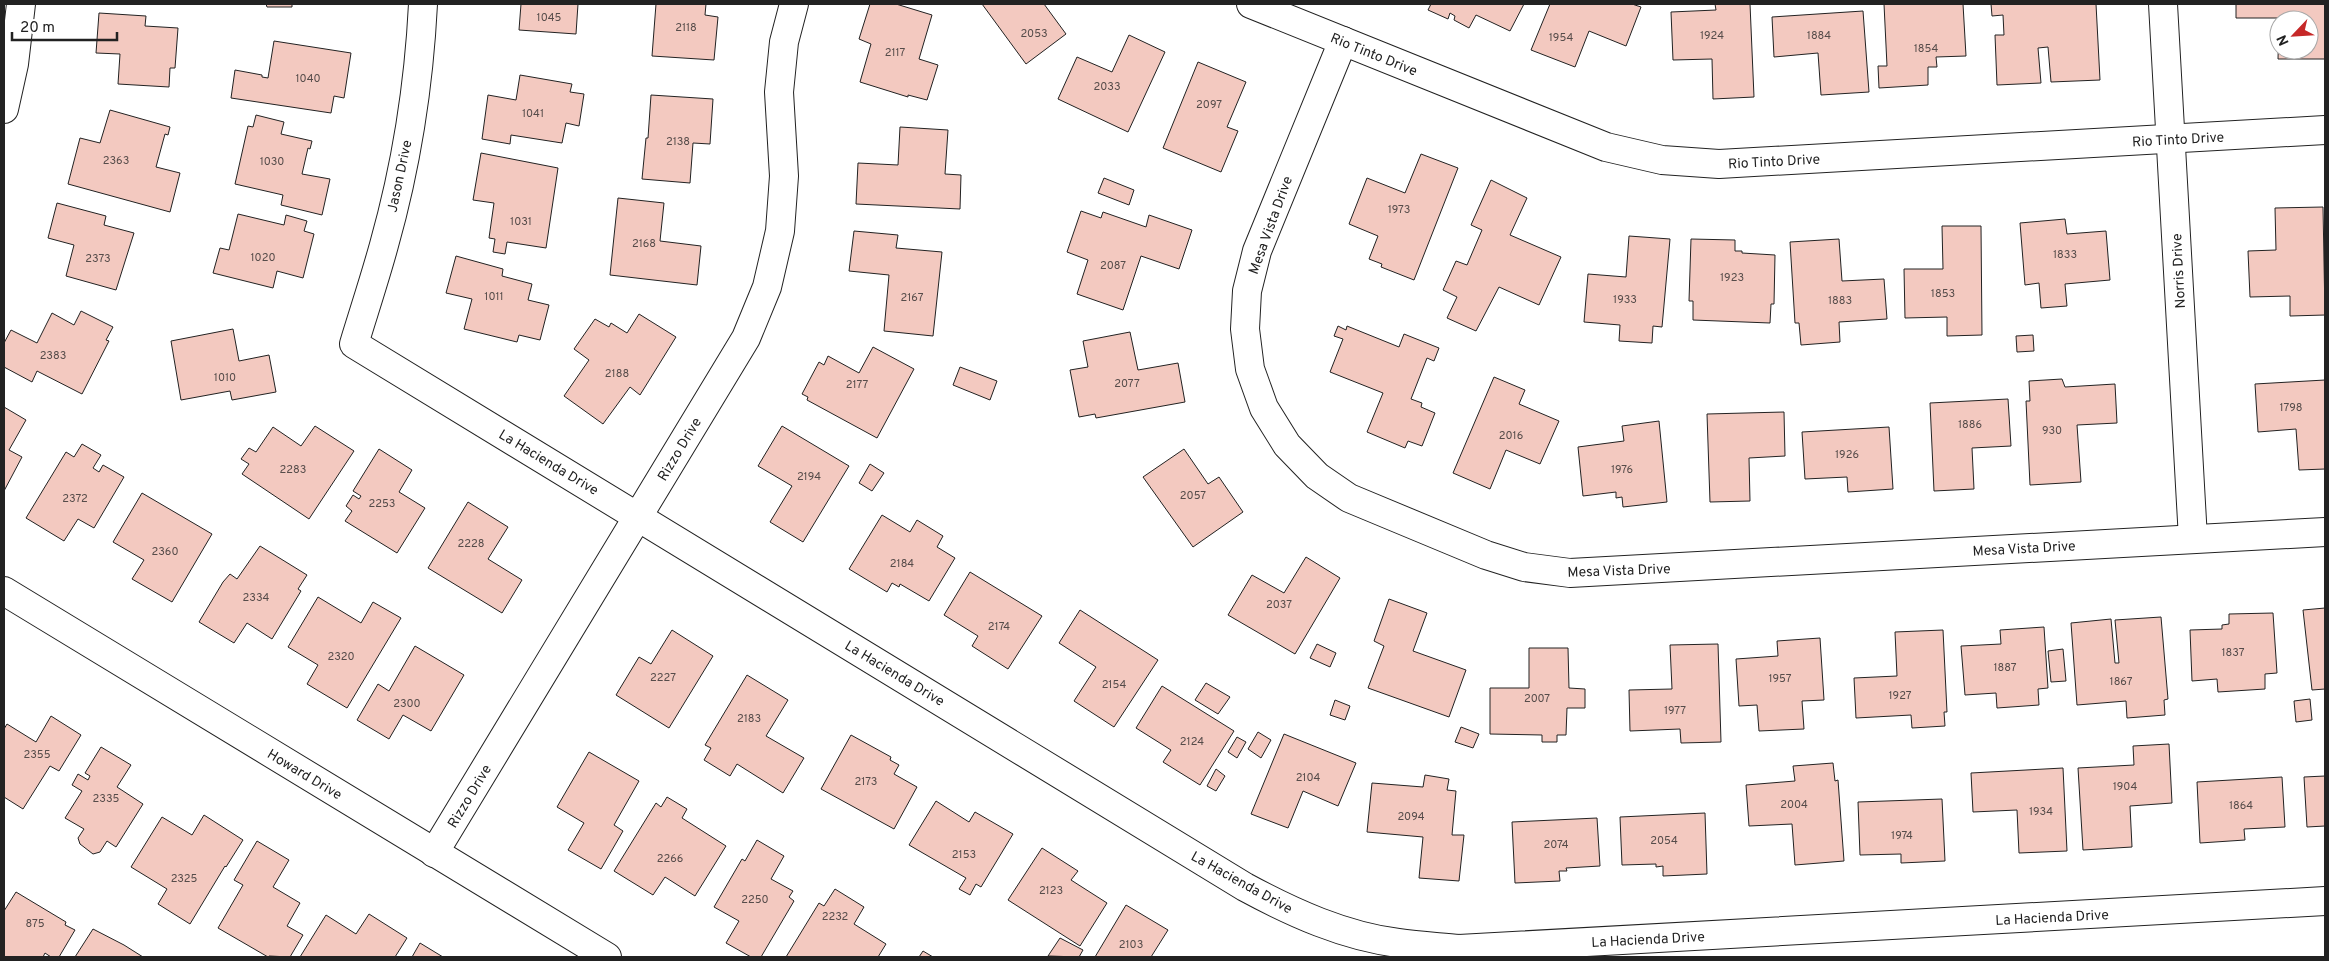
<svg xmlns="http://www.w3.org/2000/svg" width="2329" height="961" viewBox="0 0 2329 961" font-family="Overpass,sans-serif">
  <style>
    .building { fill: #f3c9c0; stroke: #222; fill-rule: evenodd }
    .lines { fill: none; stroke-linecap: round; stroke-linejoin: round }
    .minor-casing { stroke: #222; stroke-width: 30 }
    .minor { stroke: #fff; stroke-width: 28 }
    .labels { text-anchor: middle; stroke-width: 4; stroke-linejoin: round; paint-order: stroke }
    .number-label { font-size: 11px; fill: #564c4a }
    .street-label { font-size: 14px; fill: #222; stroke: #fff }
  </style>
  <rect width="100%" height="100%" fill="#fff"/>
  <!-- building -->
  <g class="building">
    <path d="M266 4H292V7H267Z"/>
    <path d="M521 4H578L576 34 519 30Z"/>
    <path d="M656 4H706L705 15 718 17 714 60 652 56Z"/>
    <path d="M870 4H896L932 15 919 59 938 65 927 100 908 95V97L860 82 871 44 859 39Z"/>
    <path d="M982 4H1044L1066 34 1026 64Z"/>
    <path d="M1431 4H1524L1510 31 1476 15 1469 28 1454 20 1455 16 1450 13 1448 19 1428 10Z"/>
    <path d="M1550 4H1632L1641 7 1626 46 1589 31 1575 67 1531 50Z"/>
    <path d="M1715 4H1750L1754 97 1713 99 1712 59 1673 60 1671 12 1716 10Z"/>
    <path d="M1884 4H1963L1966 56 1936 57 1937 67H1928V85L1879 88 1878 66H1887Z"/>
    <path d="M1991 4H2096L2100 80 2051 82 2048 47 2038 48 2041 83 1997 85 1995 35H2004L2003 15 1992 16Z"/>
    <path d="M2236 4H2325V59H2278L2279 18H2236ZM2279 20H2309V50H2279Z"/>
    <path d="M1863 11 1869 92 1821 95 1818 53 1774 57 1772 17Z"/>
    <path d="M99 13 146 16 145 26 178 28 175 68H170L169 87 118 84 120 54 96 53Z"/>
    <path d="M1129 35 1165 52 1128 132 1058 99 1077 57 1112 72Z"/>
    <path d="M274 41 351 53 344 98 334 96 331 113 231 98 235 70 262 75V77L268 78Z"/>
    <path d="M1198 62 1246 82 1227 127 1238 131 1221 172 1163 148Z"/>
    <path d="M520 75 572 84 570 92 584 94 579 126 566 123 562 143 511 135 510 144 482 139 488 95 516 100Z"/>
    <path d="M651 95 713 99 710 144 693 143 690 183 642 179 646 138H648Z"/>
    <path d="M110 110 170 127 168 135 165 134 156 167 180 173 170 212 68 184 80 138 100 143Z"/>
    <path d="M256 115 284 122 281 134 312 141 310 149 308 148 302 174 330 179 322 215 281 205 283 195 235 184 248 126 253 127Z"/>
    <path d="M900 127 948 130 945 174 961 175 960 209 856 204 858 163 898 165Z"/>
    <path d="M481 153 558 168 546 248 507 242 505 254 493 252 495 239 489 238 494 203 473 200Z"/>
    <path d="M1421 154 1458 168 1414 280 1381 267 1382 264 1369 259 1378 236 1349 224 1367 178 1405 193Z"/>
    <path d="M1104 178 1134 190 1129 205 1098 193Z"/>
    <path d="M1491 180 1527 198 1510 235 1561 257 1539 305 1499 287 1476 331 1447 318 1457 297 1443 290 1456 261 1467 265 1482 230 1471 225Z"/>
    <path d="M618 198 664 203 660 241 701 246 697 285 610 275Z"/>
    <path d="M57 203 106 216 104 225 134 233 116 290 66 276 74 245 48 238Z"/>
    <path d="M2323 207 2325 315 2290 316V296L2250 297 2248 251 2276 250 2275 208Z"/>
    <path d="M1081 211 1101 218 1103 212 1146 227 1149 215 1192 230 1179 269 1141 256 1123 310 1077 294 1088 260 1067 252Z"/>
    <path d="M238 214 284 225 286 215 307 221 304 231 314 234 303 278 277 271 273 288 213 273 220 248 229 250Z"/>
    <path d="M2065 219 2067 234 2106 231 2110 280 2065 284 2067 306 2041 308 2039 283 2025 285 2020 223Z"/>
    <path d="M1942 226H1981L1982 335 1947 336V317L1905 318 1904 269H1943Z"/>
    <path d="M854 231 898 235 896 248 942 252 933 336 884 331 889 275 849 271Z"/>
    <path d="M1629 236 1670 239 1662 327 1653 326 1652 343 1619 341 1620 325 1584 322 1588 274 1626 277Z"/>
    <path d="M1691 239 1735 240V251H1742V253L1775 255 1774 304H1771L1770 323 1693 320V301H1689Z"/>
    <path d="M1839 239 1842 281 1884 279 1887 319 1839 322 1840 342 1801 345 1799 323H1795L1790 242Z"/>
    <path d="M456 256 503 269 502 276 532 284 528 300 549 305 540 340 519 335 517 342 464 329 472 299 446 293Z"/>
    <path d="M81 311 113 327 106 340 109 341 82 394 37 371 32 382 4 367V343L11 330 37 343 52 313 74 325Z"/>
    <path d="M639 314 676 337 640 395 630 387 603 424 564 396 589 360 574 349 595 319 609 327 611 323 627 333Z"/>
    <path d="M1338 326 1346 330 1347 326 1399 347 1404 334 1439 348 1434 361 1427 358 1411 399 1422 403 1421 407 1435 413 1422 446 1408 441 1405 448 1367 432 1383 393 1330 372 1343 339 1334 336Z"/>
    <path d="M233 329 239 361 269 355 276 392 232 400 230 391 181 400 171 341Z"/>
    <path d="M1130 332 1138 370 1178 363 1185 402 1096 418 1095 414 1079 417 1070 370 1088 367 1083 341Z"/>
    <path d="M2033 335 2034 351 2017 352 2016 336Z"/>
    <path d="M873 347 914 369 877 438 807 400 808 397 802 394 819 362 824 365 828 356 859 373Z"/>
    <path d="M960 367 997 381 990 400 953 385Z"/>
    <path d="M1494 377 1525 390 1519 404 1559 421 1540 464 1506 450 1490 489 1453 473Z"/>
    <path d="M2062 379 2065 387 2115 384 2117 423 2077 425 2081 482 2030 485 2026 401H2030L2029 381Z"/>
    <path d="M2325 380V469L2299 470 2296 429 2258 432 2255 384Z"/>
    <path d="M2008 399 2011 446 1972 448 1974 489 1934 491 1930 403Z"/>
    <path d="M4 407 26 420 9 450 22 457 4 491Z"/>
    <path d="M1784 412 1785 456 1749 458 1750 501 1710 502 1707 414Z"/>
    <path d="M1659 421 1667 502 1623 507 1622 497 1616 498V492L1583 496 1578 447 1624 441 1622 426Z"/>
    <path d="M315 426 354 451 309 519 242 474 249 464 241 459 249 448 256 452 273 427 301 446Z"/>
    <path d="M782 426 849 466 803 542 770 522 792 486 758 466Z"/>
    <path d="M1889 427 1893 489 1848 492 1847 477 1805 479 1802 432Z"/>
    <path d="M82 444 101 455 93 468 99 472 103 465 124 477 94 528 78 519 64 541 26 518 66 452 74 457Z"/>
    <path d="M379 449 412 470 399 492 425 508 397 553 345 521 352 511 346 506 353 495 359 499 361 496 353 491Z"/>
    <path d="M1184 449 1208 484 1219 477 1243 512 1193 547 1143 477Z"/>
    <path d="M870 464 884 473 872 491 859 483Z"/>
    <path d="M142 493 212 534 172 602 132 579 144 560 113 542Z"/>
    <path d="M468 502 508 527 488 559 522 580 502 613 428 568Z"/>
    <path d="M882 515 910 532 917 520 943 536 937 547 955 558 929 601 900 584 899 587 892 583 887 592 849 569Z"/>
    <path d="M260 546 307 575 298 589 301 591 272 639 247 623 234 643 199 622 223 582 230 574 237 579Z"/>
    <path d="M1306 557 1340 578 1295 654 1228 615 1252 575 1284 593Z"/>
    <path d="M970 572 1042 616 1008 669 972 646 978 636 944 615Z"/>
    <path d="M318 597 361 623 373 602 401 618 347 708 307 684 318 665 288 647Z"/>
    <path d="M1389 599 1427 613 1413 651 1466 670 1449 717 1368 688 1384 646 1374 641Z"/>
    <path d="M2325 608V689L2312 690 2303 610Z"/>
    <path d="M1080 610 1158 660 1114 727 1074 701 1096 667 1059 643Z"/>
    <path d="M2273 613 2277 673 2265 674V689L2218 692 2217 679 2192 681 2190 630 2222 629V625L2229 624V614Z"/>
    <path d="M2161 617 2168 699 2164 700 2165 715 2127 718 2126 701 2077 705 2071 623 2111 619 2115 663H2119L2115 620Z"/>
    <path d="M2044 627 2048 688 2038 689 2039 705 1997 708 1996 693 1965 695 1961 646 2001 644 2000 630Z"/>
    <path d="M672 630 713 656 669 728 616 695 639 657 651 664Z"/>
    <path d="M1943 630 1947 712H1944L1945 726 1912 728 1911 715 1856 718 1854 678 1897 676 1895 632Z"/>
    <path d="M1820 638 1824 700 1802 701 1804 729 1759 731 1757 705 1739 706 1736 659 1778 656 1777 641Z"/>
    <path d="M1317 644 1336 653 1330 667 1310 658Z"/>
    <path d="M1718 644 1721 742 1681 743 1680 729 1630 731 1629 690 1672 689 1670 645Z"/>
    <path d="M415 646 464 675 431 731 403 715 389 739 357 720 378 684 389 691Z"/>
    <path d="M1529 648H1568L1569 688 1585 689V708H1567L1566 735H1557V742H1542V735L1490 734V688H1529Z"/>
    <path d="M2063 649 2066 681 2051 682 2048 651Z"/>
    <path d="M747 675 788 700 766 736 804 758 783 793 737 764 730 776 704 760 711 748 705 745Z"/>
    <path d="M1206 683 1230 697 1218 714 1195 700Z"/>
    <path d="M1162 686 1234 731 1200 785 1163 762 1171 750 1136 728Z"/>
    <path d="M2310 699 2312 720 2296 722 2294 701Z"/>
    <path d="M1335 700 1350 706 1345 720 1330 715Z"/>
    <path d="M51 716 81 735 59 771 50 766 23 809 4 797V729L7 724 36 742Z"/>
    <path d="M1461 727 1479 734 1473 748 1455 742Z"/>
    <path d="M1258 732 1271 740 1261 758 1248 749Z"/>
    <path d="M1284 734 1356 763 1338 806 1303 791 1288 828 1251 814Z"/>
    <path d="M851 735 891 757 890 760 899 765 894 774 917 787 894 829 821 789Z"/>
    <path d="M1237 737 1246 742 1237 758 1228 752Z"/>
    <path d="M2169 744 2172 803 2130 806 2132 847 2083 850 2078 768 2134 765 2133 746Z"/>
    <path d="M101 747 131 765 117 787 143 804 116 847 107 841 100 852 93 854 80 844 78 838 84 829 65 818 82 791 72 785 78 774 88 780 90 776 85 773Z"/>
    <path d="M589 752 639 781 614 825 623 831 601 869 568 850 584 823 557 807Z"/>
    <path d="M1833 763 1835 781 1838 780 1844 861 1795 865 1792 824 1749 826 1746 785 1795 781 1793 766Z"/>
    <path d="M2063 768 2067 851 2019 853 2017 810 1973 812 1971 773Z"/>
    <path d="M1216 769 1225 776 1216 791 1207 786Z"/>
    <path d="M1425 775 1449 779 1447 790 1456 791 1452 835H1464L1459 881 1419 878 1423 837 1367 832 1372 783 1423 787Z"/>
    <path d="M2325 776V826L2307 827 2304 777Z"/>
    <path d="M2282 777 2285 827 2244 829 2245 840 2200 843 2197 782Z"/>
    <path d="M667 797 687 809 682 818 726 846 695 896 665 877 653 895 614 871 656 803 661 807Z"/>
    <path d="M1942 799 1945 861 1901 863V854L1860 855 1858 802Z"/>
    <path d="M936 801 969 822 975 812 1013 834 981 887 976 884 970 895 959 889 966 878 909 845Z"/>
    <path d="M1705 813 1707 874 1663 876V866L1656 867V864L1622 865 1620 817Z"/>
    <path d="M204 815 243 840 226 867 225 866 190 924 158 904 167 889 131 867 162 817 192 835Z"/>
    <path d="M1597 818 1600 866 1566 868 1567 871H1559L1560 881 1515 883 1512 822Z"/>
    <path d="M757 840 784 856 771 879 793 891 789 897 794 901 761 957H751L726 943 739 921 714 907 742 859 745 861Z"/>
    <path d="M257 841 289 860 273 887 300 903 287 926 303 935 290 957 269 956 268 957 218 928 243 885 234 880Z"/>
    <path d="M1042 848 1078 871 1071 880 1107 903 1080 946 1008 900Z"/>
    <path d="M835 889 864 907 854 924 886 944 878 957H786L819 903 824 906Z"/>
    <path d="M16 892 66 922 65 925 75 930 59 957H51L45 953 43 957H4V911Z"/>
    <path d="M1126 905 1168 930 1151 957H1095Z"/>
    <path d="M369 914 407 938 395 957H300L326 915 356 934Z"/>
    <path d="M93 929 124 945 143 957H75Z"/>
    <path d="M1060 938 1083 950 1079 957 1048 956Z"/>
    <path d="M420 943 443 957H412Z"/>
    <path d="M923 951 933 957H919Z"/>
  </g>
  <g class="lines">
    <defs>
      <g id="minor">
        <path d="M423 4C419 84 406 167 384 245 375 278 364 311 354 344L1245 887C1293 913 1344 936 1398 943 1418 946 1439 947 1459 949L2325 901"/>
        <path d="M1251 4 1606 147 1662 160 1719 164 2325 130"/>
        <path d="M2163 4 2193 539"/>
        <path d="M1343 41 1257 251 1247 291 1245 329 1250 369 1264 408 1287 445 1317 476 1349 498 1486 555 1524 567 1570 573 2325 532"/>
        <path d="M4 109 14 64 21 4"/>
        <path d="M4 591 607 957"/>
        <path d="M434 853 746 338 767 287 780 231 784 176 779 92 784 42 794 4"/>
      </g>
    </defs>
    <!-- minor casing -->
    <use href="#minor" class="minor-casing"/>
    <!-- minor -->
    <use href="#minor" class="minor"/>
  </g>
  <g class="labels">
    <!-- number labels -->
    <g class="number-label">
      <text x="549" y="21">1045</text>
      <text x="686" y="31">2118</text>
      <text x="1034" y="37">2053</text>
      <text x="1712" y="39">1924</text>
      <text x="1819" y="39">1884</text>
      <text x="1561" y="41">1954</text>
      <text x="1926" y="52">1854</text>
      <text x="895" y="56">2117</text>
      <text x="308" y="82">1040</text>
      <text x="1107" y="90">2033</text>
      <text x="1209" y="108">2097</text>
      <text x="533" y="117">1041</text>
      <text x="678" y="145">2138</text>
      <text x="116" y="164">2363</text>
      <text x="272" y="165">1030</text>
      <text x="1399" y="213">1973</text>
      <text x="521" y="225">1031</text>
      <text x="644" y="247">2168</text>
      <text x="2065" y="258">1833</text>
      <text x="263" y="261">1020</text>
      <text x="98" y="262">2373</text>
      <text x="1113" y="269">2087</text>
      <text x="1732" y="281">1923</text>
      <text x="1943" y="297">1853</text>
      <text x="494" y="300">1011</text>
      <text x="912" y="301">2167</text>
      <text x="1625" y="303">1933</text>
      <text x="1840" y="304">1883</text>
      <text x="53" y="359">2383</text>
      <text x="617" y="377">2188</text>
      <text x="225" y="381">1010</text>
      <text x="1127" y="387">2077</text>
      <text x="857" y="388">2177</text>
      <text x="2291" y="411">1798</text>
      <text x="1970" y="428">1886</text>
      <text x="2052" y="434">930</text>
      <text x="1511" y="439">2016</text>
      <text x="1847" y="458">1926</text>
      <text x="293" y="473">2283</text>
      <text x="1622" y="473">1976</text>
      <text x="809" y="480">2194</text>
      <text x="1193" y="499">2057</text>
      <text x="75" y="502">2372</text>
      <text x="382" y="507">2253</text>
      <text x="471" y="547">2228</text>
      <text x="165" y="555">2360</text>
      <text x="902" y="567">2184</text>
      <text x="256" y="601">2334</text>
      <text x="1279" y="608">2037</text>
      <text x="999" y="630">2174</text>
      <text x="2233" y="656">1837</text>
      <text x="341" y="660">2320</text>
      <text x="2005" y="671">1887</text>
      <text x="663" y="681">2227</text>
      <text x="1780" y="682">1957</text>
      <text x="2121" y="685">1867</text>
      <text x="1114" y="688">2154</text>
      <text x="1900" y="699">1927</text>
      <text x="1537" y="702">2007</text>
      <text x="407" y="707">2300</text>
      <text x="1675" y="714">1977</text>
      <text x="749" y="722">2183</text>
      <text x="1192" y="745">2124</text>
      <text x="37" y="758">2355</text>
      <text x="1308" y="781">2104</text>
      <text x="866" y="785">2173</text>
      <text x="2125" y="790">1904</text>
      <text x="106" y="802">2335</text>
      <text x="1794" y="808">2004</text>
      <text x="2241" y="809">1864</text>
      <text x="2041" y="815">1934</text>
      <text x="1411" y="820">2094</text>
      <text x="1902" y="839">1974</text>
      <text x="1664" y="844">2054</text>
      <text x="1556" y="848">2074</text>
      <text x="964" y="858">2153</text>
      <text x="670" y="862">2266</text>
      <text x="184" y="882">2325</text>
      <text x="1051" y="894">2123</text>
      <text x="755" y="903">2250</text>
      <text x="835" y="920">2232</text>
      <text x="35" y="927">875</text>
      <text x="1131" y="948">2103</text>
    </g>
    <!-- street labels -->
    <g class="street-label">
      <text transform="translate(1374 54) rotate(22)" y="5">Rio Tinto Drive</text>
      <text transform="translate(2178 139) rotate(-3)" y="5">Rio Tinto Drive</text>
      <text transform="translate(1774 161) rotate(-3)" y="5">Rio Tinto Drive</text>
      <text transform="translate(399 176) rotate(-78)" y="5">Jason Drive</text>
      <text transform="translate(1270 225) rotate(-70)" y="5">Mesa Vista Drive</text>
      <text transform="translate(2178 271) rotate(-93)" y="5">Norris Drive</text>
      <text transform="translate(679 449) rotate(-59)" y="5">Rizzo Drive</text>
      <text transform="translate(549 462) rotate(31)" y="5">La Hacienda Drive</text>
      <text transform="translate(2024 548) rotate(-3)" y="5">Mesa Vista Drive</text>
      <text transform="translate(1619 570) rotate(-2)" y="5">Mesa Vista Drive</text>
      <text transform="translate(895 673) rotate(31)" y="5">La Hacienda Drive</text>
      <text transform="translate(305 774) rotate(31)" y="5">Howard Drive</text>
      <text transform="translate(469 796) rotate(-59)" y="5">Rizzo Drive</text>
      <text transform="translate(1242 882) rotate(29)" y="5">La Hacienda Drive</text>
      <text transform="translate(2052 917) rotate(-3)" y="5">La Hacienda Drive</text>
      <text transform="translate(1648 939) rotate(-3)" y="5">La Hacienda Drive</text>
    </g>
  </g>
  <!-- border -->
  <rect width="2329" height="961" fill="none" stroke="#222222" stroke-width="10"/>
  <!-- north arrow -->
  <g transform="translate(2294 35) rotate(245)"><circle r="24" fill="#ffffff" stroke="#a7a7a7"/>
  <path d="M0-4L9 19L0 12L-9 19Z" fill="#c62828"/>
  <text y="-8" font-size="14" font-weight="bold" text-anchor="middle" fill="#222222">N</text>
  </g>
  <!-- scale -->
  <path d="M12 32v8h105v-8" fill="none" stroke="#222222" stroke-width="2.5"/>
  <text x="20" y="32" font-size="15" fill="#222222" stroke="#ffffff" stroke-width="4" paint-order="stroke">20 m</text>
</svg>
